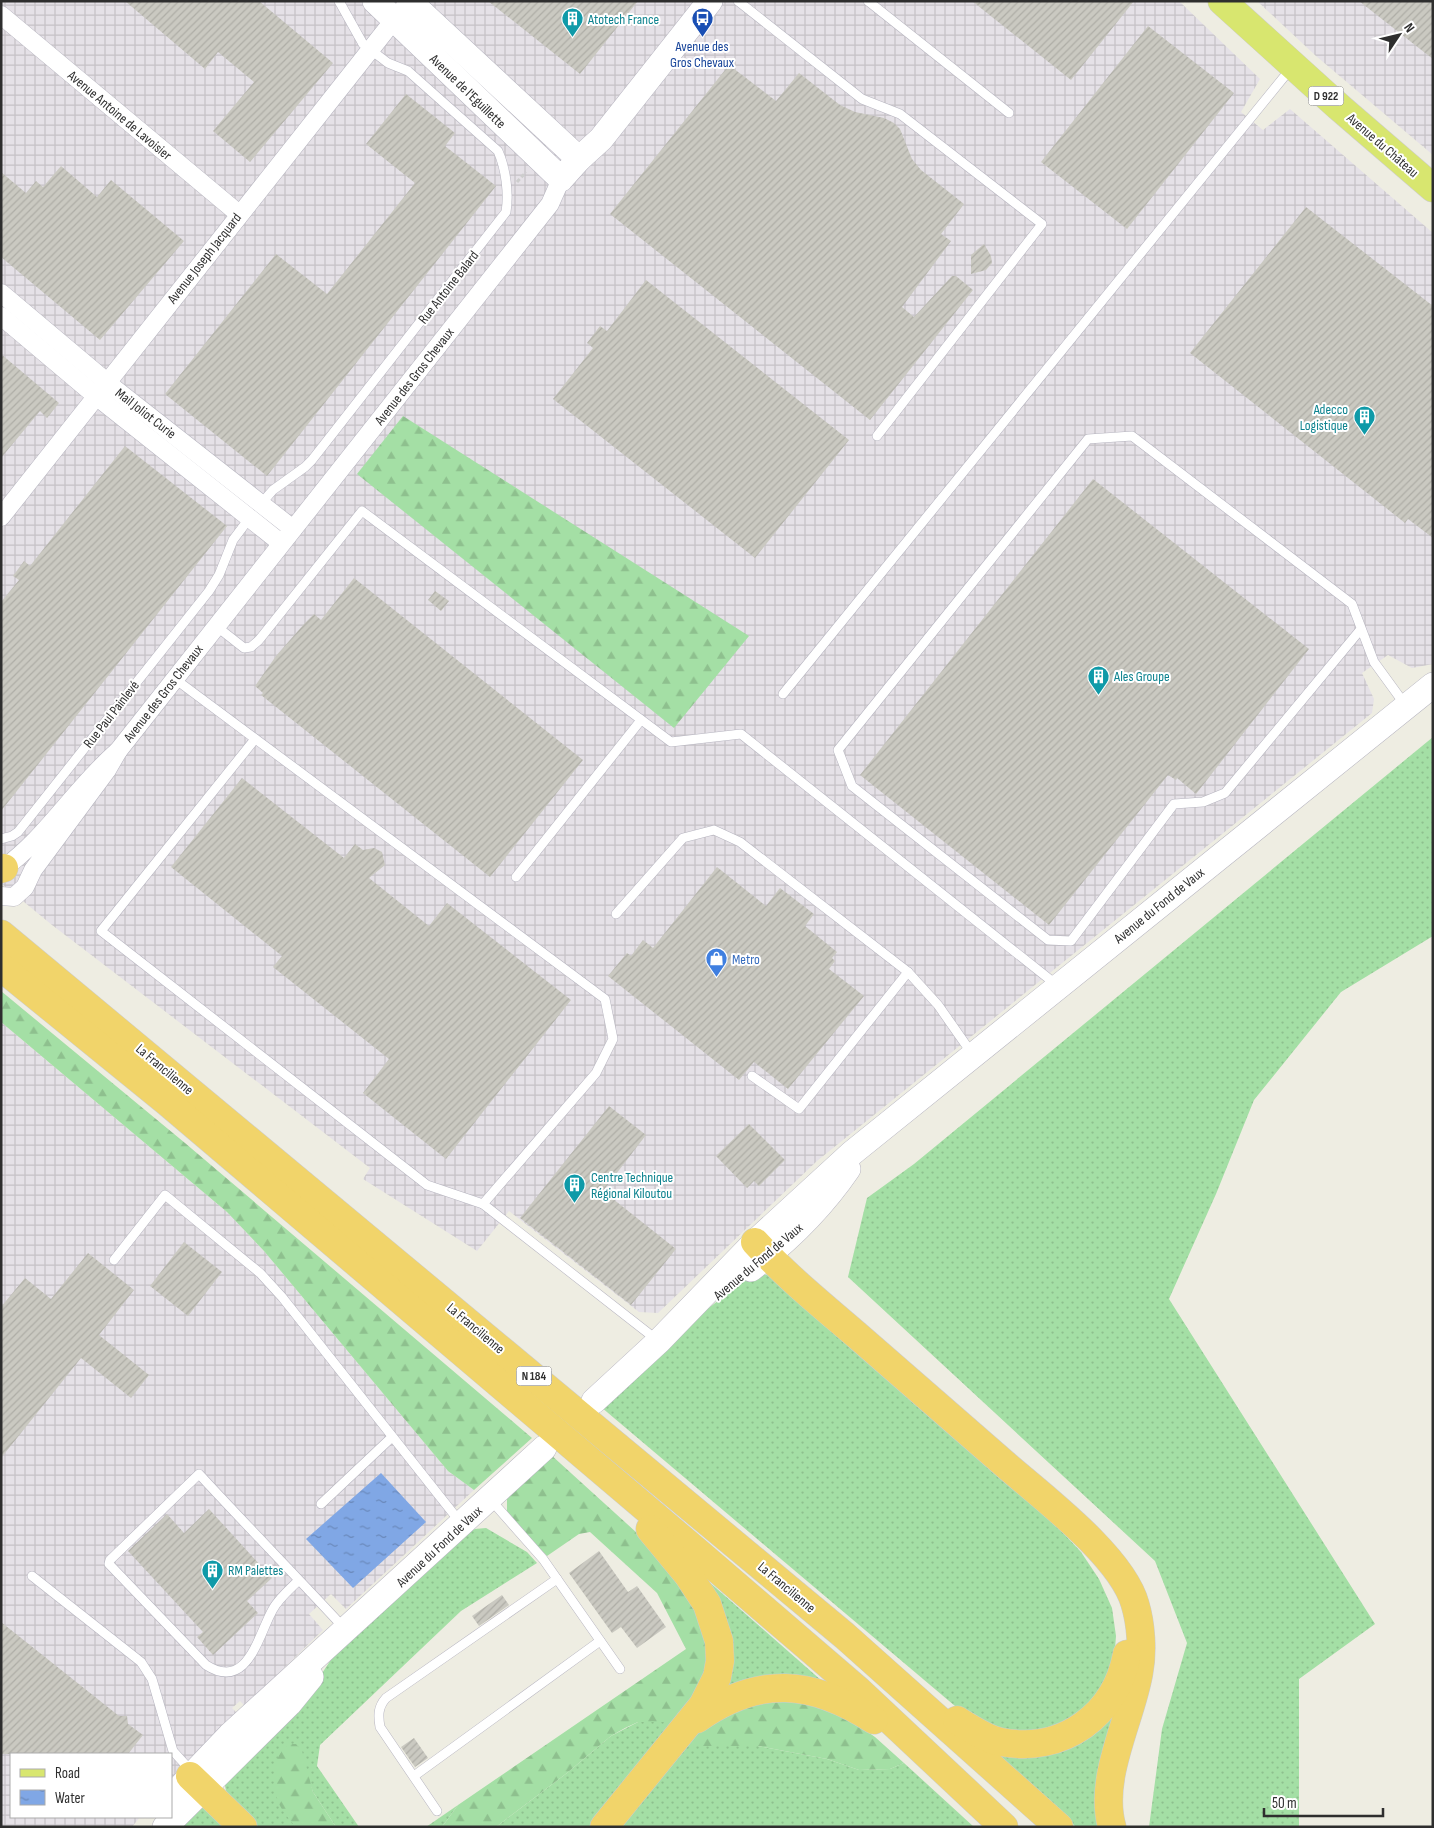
<svg xmlns="http://www.w3.org/2000/svg" width="1434" height="1828" viewBox="0 0 1434 1828" font-family="'Sofia Sans Condensed',sans-serif">
  <style>
    .industrial { fill: url(#industrial-grid) }
    .grass { fill: url(#grass-dots) }
    .forest { fill: url(#forest-firs) }
    .water { fill: url(#water-ripples) }
    .building { fill: url(#building-hatch) }
    .lines { fill: none; stroke-linecap: round; stroke-linejoin: round }
    .lane-casing { stroke: #b7b5c0; stroke-width: 10 }
    .street-casing { stroke: #b7b5c0; stroke-width: 19 }
    .secondary-casing { stroke: #b7b5c0; stroke-width: 26 }
    .primary-casing { stroke: #cdcdcd; stroke-width: 29 }
    .highway-casing { stroke: #cdcdcd; stroke-width: 29 }
    .path { stroke: #cdcdcd; stroke-width: 3; stroke-dasharray: 4 2.5; stroke-linecap: butt }
    .lane { stroke: #fff; stroke-width: 9 }
    .street { stroke: #fff; stroke-width: 18 }
    .secondary { stroke: #fff; stroke-width: 25 }
    .primary { stroke: #d8e66f; stroke-width: 28 }
    .highway { stroke: #f1d46a; stroke-width: 28 }
    .labels { text-anchor: middle; stroke-width: 4; stroke-linejoin: round; paint-order: stroke }
    .shield { fill: #fff; stroke: #6d6d6d; stroke-width: 1 }
    .shield-label { font-size: 12px; font-weight: bold; fill: #2e2e2e }
    .culture-label { font-size: 14px; fill: #0d838f; stroke: #fff; text-anchor: start }
    .transit-label { font-size: 14px; fill: #164399; stroke: #fff }
    .street-label { font-size: 14px; fill: #2e2e2e; stroke: #fff }
    .shop-label { font-size: 14px; fill: #366cbe; stroke: #fff; text-anchor: start }
  </style>
  <defs>
    <pattern id="industrial-grid" width="8" height="8" patternUnits="userSpaceOnUse" patternTransform="scale(1.25)"><rect width="8" height="8" fill="#e5e1e7"/><path d="M0 4h8M4 0v8" fill="none" stroke="#c5c1c6"/></pattern>
    <pattern id="grass-dots" width="8" height="8" patternUnits="userSpaceOnUse" patternTransform="scale(1.25)"><rect width="8" height="8" fill="#a4dfa5"/><path d="M2 2h.1M6 6h.1" fill="none" stroke="#8ec08e" stroke-width="1.8" stroke-linecap="round"/></pattern>
    <pattern id="forest-firs" width="22" height="20" patternUnits="userSpaceOnUse" patternTransform="scale(1.25)"><rect width="22" height="20" fill="#a4dfa5"/><path d="M5 1l3.5 6h-7zM16 11l3.5 6h-7z" fill="#8ec08e"/></pattern>
    <pattern id="water-ripples" width="26" height="14" patternUnits="userSpaceOnUse" patternTransform="scale(1.25)"><rect width="26" height="14" fill="#80a7e5"/><path d="M2 4q2-2 4 0t4 0M15 11q2-2 4 0t4 0" fill="none" stroke="#6988ba"/></pattern>
    <pattern id="building-hatch" width="6" height="6" patternUnits="userSpaceOnUse" patternTransform="scale(1.25)"><rect width="6" height="6" fill="#cac9c1"/><path d="M-1 1l2-2M0 6l6-6M5 7l2-2" fill="none" stroke="#aeada6"/></pattern>
  </defs>
  <rect width="100%" height="100%" fill="#eeede2"/>
  <!-- industrial -->
  <g class="industrial">
    <path d="M1 1H1179L1260 79 1241 112 1263 130 1290 109 1433 233V664L1412 668 1388 655 1362 673 1374 699 1372 713 817 1161 658 1313 639 1312 509 1211 477 1251 363 1179 370 1168 52 925 1 883Z"/>
    <path d="M1257 1H1433V155L1316 56Z"/>
    <path d="M1 1022 227 1212 264 1251 448 1471 474 1490 346 1609 331 1594 309 1614 323 1630 245 1706 240 1701 232 1708 237 1713 171 1781V1754H11V1817H140L132 1827H1Z"/>
  </g>
  <!-- grass -->
  <g class="grass">
    <path d="M1433 737V936L1341 992 1254 1100 1216 1194 1169 1299 1375 1624 1299 1679V1827H1149L1162 1729 1187 1643 1155 1561 848 1277 867 1198 914 1164Z"/>
    <path d="M759 1274 769 1275 1051 1520 1081 1552 1099 1579 1112 1608 1116 1636 1114 1662 1106 1684 1075 1720 1031 1735 985 1726 955 1706 601 1407 690 1322 751 1276Z"/>
    <path d="M486 1528 527 1552 537 1563 461 1611 320 1745 317 1766 359 1827H336L313 1792 306 1772 291 1820 296 1827H259C245 1814 223 1801 225 1780L315 1684 332 1658 462 1535 475 1529Z"/>
    <path d="M708 1581 822 1681 725 1692Z"/>
    <path d="M1116 1703 1103 1827H1076L997 1754Z"/>
    <path d="M638 1722H678L590 1827H496L567 1773 611 1736Z"/>
    <path d="M682 1746H758L827 1759 859 1770 890 1769 904 1763 974 1827H616Z"/>
    <path d="M458 1805 442 1827H426Z"/>
    <path d="M197 1806 205 1808 232 1827H169Z"/>
  </g>
  <!-- forest -->
  <g class="forest">
    <path d="M403 416 749 636 674 728 357 474Z"/>
    <path d="M1 991 185 1143 532 1438 474 1490 448 1471 264 1251 227 1212 1 1022Z"/>
    <path d="M550 1454 637 1533 688 1585 711 1663 678 1722H638L625 1728 611 1736 567 1773 496 1827H442L458 1805 686 1649 657 1593 590 1532 579 1534 547 1556 510 1518 507 1512V1498Z"/>
    <path d="M783 1695 834 1708 875 1737 904 1763 890 1769 859 1770 827 1759 758 1746H682L707 1717Z"/>
    <path d="M290 1744H296L302 1751 313 1792 336 1827H296C290 1820 281 1810 278 1801 271 1783 272 1754 290 1744Z"/>
  </g>
  <!-- water -->
  <path class="water" d="M381 1473 426 1522 353 1588 306 1539Z"/>
  <!-- building -->
  <g class="building">
    <path d="M125 1H259L333 63 250 162 213 131 254 82 218 52 205 69Z"/>
    <path d="M488 1H638L580 74Z"/>
    <path d="M972 1H1134L1071 80Z"/>
    <path d="M1359 1H1433V59L1420 49Z"/>
    <path d="M1148 26 1234 93 1127 229 1041 162Z"/>
    <path d="M729 65 776 101 799 73 840 105 855 112 884 118 894 123 900 129 912 159 921 170 964 204 941 234 951 241 902 307 914 317 952 276H956L973 290 870 420 610 214Z"/>
    <path d="M406 94 455 133 445 146 496 186 267 476 165 394 276 254 327 294 415 183 366 144Z"/>
    <path d="M61 166 97 197 111 180 184 241 100 340 1 257V172L26 193 36 181 43 187Z"/>
    <path d="M1306 207 1433 306V538L1408 519 1405 523 1190 353Z"/>
    <path d="M984 244 991 256 992 263 986 270 971 274V255Z"/>
    <path d="M646 280 849 440 755 558 553 399 593 348 587 343 600 326 607 331Z"/>
    <path d="M1 354 59 403 47 418 40 411 1 458Z"/>
    <path d="M125 446 227 526 1 811V602L19 580 13 576 24 561 30 566Z"/>
    <path d="M1093 479 1309 649 1196 794 1177 778 1176 780 1168 775 1049 925 860 775Z"/>
    <path d="M354 578 583 760 490 877 261 695 263 693 255 686 276 656 304 624 314 614 321 620Z"/>
    <path d="M435 591 449 601 441 611 428 600Z"/>
    <path d="M242 778 344 858 355 844 363 850 374 848 382 852 385 865 369 878 429 926 447 903 571 1000 446 1159 363 1093 389 1059 273 967 282 956 171 867Z"/>
    <path d="M717 867 766 906 780 888 814 914 805 926 837 952 832 958 835 961 829 969 864 996 788 1089 754 1062 739 1080 608 976 627 953 631 956 643 940 653 948Z"/>
    <path d="M609 1106 646 1135 603 1191 676 1249 631 1305 520 1218Z"/>
    <path d="M749 1124 785 1160 759 1186 754 1181 747 1188 716 1156Z"/>
    <path d="M184 1242 222 1272 188 1316 150 1286Z"/>
    <path d="M88 1253 134 1290 99 1335 149 1375 131 1398 81 1358 1 1458V1307L25 1278 51 1299Z"/>
    <path d="M209 1509 272 1578 247 1601 258 1613 213 1655 197 1637 203 1632 128 1551 167 1514 184 1533Z"/>
    <path d="M599 1551 628 1592 637 1586 666 1627 637 1648 621 1627 612 1633 569 1573Z"/>
    <path d="M502 1595 509 1605 479 1626 472 1616Z"/>
    <path d="M1 1622 119 1716H127L128 1724 143 1735 128 1754H1Z"/>
    <path d="M414 1738 428 1758 415 1767 401 1747Z"/>
  </g>
  <g class="lines">
    <defs>
      <g id="lane">
        <path d="M738 1 862 99 900 114 1042 224 877 436"/>
        <path d="M868 1 1009 113"/>
        <path d="M259 506 273 490 305 467 312 460 506 212C509 194 506 169 498 151L408 71 388 63 363 44 339 1"/>
        <path d="M216 626 244 648 251 647 259 640 362 511 671 742 741 734 1058 986"/>
        <path d="M1361 629 1225 793 1203 802 1174 804 1071 941 1048 940 852 786 838 750 1088 439 1132 436 1352 604 1374 662 1406 706"/>
        <path d="M175 679 605 999 613 1039 596 1073 483 1204 657 1340"/>
        <path d="M783 694 1292 67"/>
        <path d="M255 739 101 931 427 1185 483 1204"/>
        <path d="M1 839 12 836 18 832 209 591 219 575 233 540 251 516"/>
        <path d="M516 877 641 720"/>
        <path d="M616 914 683 838 714 830 740 842 908 972 938 1005 973 1055"/>
        <path d="M752 1076 799 1109 908 972"/>
        <path d="M114 1260 165 1195 260 1273 282 1297 460 1522"/>
        <path d="M490 1499 543 1559 620 1669"/>
        <path d="M321 1504 391 1438"/>
        <path d="M32 1576 141 1662 152 1679 173 1751 192 1772"/>
        <path d="M299 1580C290 1589 279 1598 273 1609 258 1635 248 1692 206 1665L109 1564 110 1560 199 1474C247 1526 297 1577 345 1629"/>
        <path d="M414 1776 600 1641"/>
        <path d="M437 1811 380 1727C378 1715 378 1707 386 1698L557 1579"/>
      </g>
      <g id="street">
        <path d="M1 15 239 214"/>
        <path d="M1 293 115 389 293 529"/>
        <path d="M1 316 96 396 281 543"/>
        <path d="M1 517 401 11"/>
        <path d="M118 751 550 204 561 179"/>
        <path d="M1 870C46 839 76 787 118 751L107 770 33 870 25 887 14 897 1 896"/>
      </g>
      <g id="secondary">
        <path d="M375 1 561 179 579 159 601 139 710 1"/>
        <path d="M409 1 579 159"/>
        <path d="M751 1269C789 1240 822 1207 848 1169"/>
        <path d="M594 1401 659 1341 755 1242 852 1153 1433 685"/>
        <path d="M171 1797 230 1735 544 1448"/>
        <path d="M165 1827 289 1704 311 1677"/>
      </g>
      <path id="primary" d="M1222 1 1339 107 1433 188"/>
      <g id="highway">
        <path d="M1 869 4 868"/>
        <path d="M1 934 845 1636 1059 1827"/>
        <path d="M1 967 167 1102 695 1550 858 1690 1004 1827"/>
        <path d="M755 1242C787 1277 823 1306 859 1337 908 1380 958 1423 1007 1466 1044 1498 1122 1557 1135 1604 1141 1624 1143 1651 1139 1672 1131 1720 1098 1777 1112 1827"/>
        <path d="M697 1719C759 1675 812 1680 874 1720"/>
        <path d="M957 1720C970 1728 986 1739 1001 1742 1063 1754 1116 1715 1127 1654"/>
        <path d="M190 1776 243 1827"/>
        <path d="M604 1827 703 1705 717 1677 720 1661 719 1641 707 1604 688 1575 650 1529"/>
      </g>
    </defs>
    <!-- lane casing -->
    <use href="#lane" class="lane-casing"/>
    <!-- street casing -->
    <use href="#street" class="street-casing"/>
    <!-- secondary casing -->
    <use href="#secondary" class="secondary-casing"/>
    <!-- primary casing -->
    <use href="#primary" class="primary-casing"/>
    <!-- highway casing -->
    <use href="#highway" class="highway-casing"/>
    <!-- path -->
    <path class="path" d="M517 182 526 172"/>
    <!-- lane -->
    <use href="#lane" class="lane"/>
    <!-- street -->
    <use href="#street" class="street"/>
    <!-- secondary -->
    <use href="#secondary" class="secondary"/>
    <!-- primary -->
    <use href="#primary" class="primary"/>
    <!-- highway -->
    <use href="#highway" class="highway"/>
  </g>
  <!-- icons -->
  <defs>
    <symbol id="bus-pin" viewBox="-11 -11 22 30"><path d="M0 17L-7.5 6A9.5 9.5 0 1 1 7.5 6Z" fill="#1a4fb4" stroke="#fff"/><path d="M-5-6H5V4H4V6H2V4H-2V6H-4V4H-5ZM-3.5-4V0h7V-4ZM-3.5 1.2v1.5H-2V1.2ZM2 1.2v1.5H3.5V1.2Z" fill="#fff"/></symbol>
    <symbol id="building-pin" viewBox="-11 -11 22 30"><path d="M0 17L-7.5 6A9.5 9.5 0 1 1 7.5 6Z" fill="#0f9aa8" stroke="#fff"/><path d="M-4-6H4V6H1V3H-1V6H-4ZM-2.5-4.3h1.7v1.8h-1.7ZM.8-4.3h1.7v1.8H.8ZM-2.5-1h1.7V.8h-1.7ZM.8-1h1.7V.8H.8Z" fill="#fff"/></symbol>
    <symbol id="shop-pin" viewBox="-11 -11 22 30"><path d="M0 17L-7.5 6A9.5 9.5 0 1 1 7.5 6Z" fill="#3f7fe0" stroke="#fff"/><path d="M-5-2.5h2.3a2.7 3.5 0 0 1 5.4 0H5L5.5 6h-11ZM-1.5-2.5h3a1.5 2.3 0 0 0-3 0Z" fill="#fff"/></symbol>
  </defs>
  <g fill-rule="evenodd">
    <use href="#bus-pin" x="690" y="6" width="25" height="34"/>
    <use href="#building-pin" x="560" y="6" width="25" height="34"/>
    <use href="#building-pin" x="1352" y="404" width="25" height="34"/>
    <use href="#building-pin" x="1086" y="664" width="25" height="34"/>
    <use href="#shop-pin" x="704" y="946" width="25" height="34"/>
    <use href="#building-pin" x="562" y="1172" width="25" height="34"/>
    <use href="#building-pin" x="200" y="1558" width="25" height="34"/>
  </g>
  <g class="labels">
    <!-- shield labels -->
    <g class="shield">
      <rect x="1308.5" y="86.5" width="35" height="19" rx="4"/>
      <rect x="516.5" y="1366.5" width="35" height="19" rx="4"/>
    </g>
    <g class="shield-label">
      <text x="1326" y="100">D 922</text>
      <text x="534" y="1380">N 184</text>
    </g>
    <!-- culture labels -->
    <g class="culture-label">
      <text x="588" y="24">Atotech France</text>
      <text x="1348" y="414" text-anchor="end">Adecco<tspan x="1348" dy="16">Logistique</tspan></text>
      <text x="1114" y="681">Ales Groupe</text>
      <text x="591" y="1182">Centre Technique<tspan x="591" dy="16">Régional Kiloutou</tspan></text>
      <text x="228" y="1575">RM Palettes</text>
    </g>
    <!-- transit labels -->
    <g class="transit-label">
      <text x="702" y="51">Avenue des<tspan x="702" dy="16">Gros Chevaux</tspan></text>
    </g>
    <!-- street labels -->
    <g class="street-label">
      <text transform="translate(468 91) rotate(44)" y="5">Avenue de l'Eguillette</text>
      <text transform="translate(120 115) rotate(40)" y="5">Avenue Antoine de Lavoisier</text>
      <text transform="translate(1383 145) rotate(41)" y="5">Avenue du Château</text>
      <text transform="translate(204 258) rotate(-52)" y="5">Avenue Joseph Jacquard</text>
      <text transform="translate(448 287) rotate(-52)" y="5">Rue Antoine Balard</text>
      <text transform="translate(414 376) rotate(-52)" y="5">Avenue des Gros Chevaux</text>
      <text transform="translate(146 413) rotate(38)" y="5">Mail Joliot Curie</text>
      <text transform="translate(163 693) rotate(-52)" y="5">Avenue des Gros Chevaux</text>
      <text transform="translate(111 714) rotate(-52)" y="5">Rue Paul Painlevé</text>
      <text transform="translate(1159 905) rotate(-39)" y="5">Avenue du Fond de Vaux</text>
      <text transform="translate(165 1069) rotate(40)" y="5">La Francilienne</text>
      <text transform="translate(758 1261) rotate(-40)" y="5">Avenue du Fond de Vaux</text>
      <text transform="translate(476 1328) rotate(40)" y="5">La Francilienne</text>
      <text transform="translate(439 1546) rotate(-43)" y="5">Avenue du Fond de Vaux</text>
      <text transform="translate(787 1587) rotate(40)" y="5">La Francilienne</text>
    </g>
    <!-- shop labels -->
    <g class="shop-label">
      <text x="732" y="964">Metro</text>
    </g>
  </g>
  <!-- border -->
  <rect width="1434" height="1828" fill="none" stroke="#2e2e2e" stroke-width="5"/>
  <!-- legend -->
  <rect x="10" y="1753" width="162" height="65" fill="#ffffff" stroke="#ababab"/>
  <rect x="20" y="1769" width="25" height="8" fill="#d8e66f" stroke="#ababab"/>
  <text x="55" y="1778" font-size="15" fill="#2e2e2e">Road</text>
  <rect x="20" y="1790" width="25" height="15" fill="url(#water-ripples)" stroke="#ababab"/>
  <text x="55" y="1803" font-size="15" fill="#2e2e2e">Water</text>
  <!-- north arrow -->
  <g transform="translate(1399 35) rotate(55)" stroke="#ffffff" stroke-width="4" paint-order="stroke">
  <path d="M0-4L9 19L0 12L-9 19Z" fill="#2e2e2e"/>
  <text y="-8" font-size="14" font-weight="bold" text-anchor="middle" fill="#2e2e2e">N</text>
  </g>
  <!-- scale -->
  <path d="M1264 1808v8h119v-8" fill="none" stroke="#2e2e2e" stroke-width="2.5"/>
  <text x="1272" y="1808" font-size="15" fill="#2e2e2e" stroke="#ffffff" stroke-width="4" paint-order="stroke">50 m</text>
</svg>
